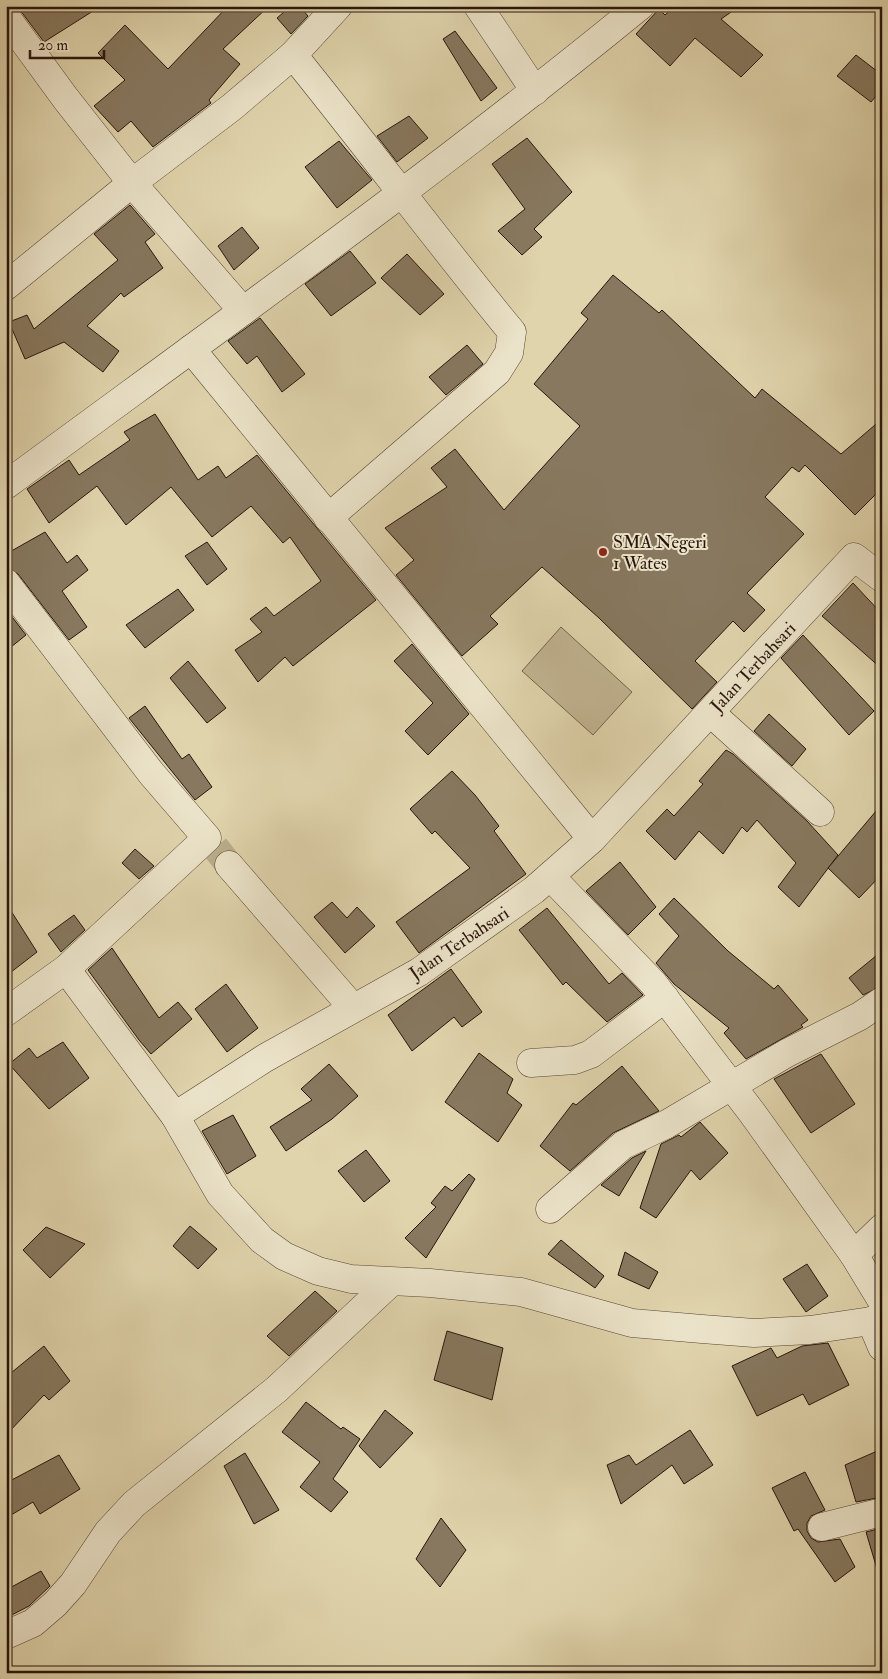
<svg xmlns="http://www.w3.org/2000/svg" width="888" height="1679" viewBox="0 0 888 1679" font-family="'IM FELL Double Pica',serif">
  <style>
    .green { fill: #c1b491; stroke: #74644e }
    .building { fill: #87785f; stroke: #27150c }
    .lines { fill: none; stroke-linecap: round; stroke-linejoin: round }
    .minor-tunnel { stroke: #bbae8c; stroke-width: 28; stroke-dasharray: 28 14; stroke-linecap: butt }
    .minor-casing { stroke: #554534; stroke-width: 29 }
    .tertiary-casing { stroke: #554534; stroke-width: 29 }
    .minor { stroke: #ebe3c9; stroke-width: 28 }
    .tertiary { stroke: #ebe3c9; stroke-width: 28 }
    .poi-dot { fill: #8f2418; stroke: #ebe3c9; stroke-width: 2 }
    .labels { text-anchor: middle; stroke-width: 4; stroke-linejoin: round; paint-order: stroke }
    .poi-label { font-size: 18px; fill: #27150c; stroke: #ebe3c9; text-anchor: start }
    .street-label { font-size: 18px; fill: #27150c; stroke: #ebe3c9 }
  </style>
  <rect width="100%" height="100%" fill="#e0d4ac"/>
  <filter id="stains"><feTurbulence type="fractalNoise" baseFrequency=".004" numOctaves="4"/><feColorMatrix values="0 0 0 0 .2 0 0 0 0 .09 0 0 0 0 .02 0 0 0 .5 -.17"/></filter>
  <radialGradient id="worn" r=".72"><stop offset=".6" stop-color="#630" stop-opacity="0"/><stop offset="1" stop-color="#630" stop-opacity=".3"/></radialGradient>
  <!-- green -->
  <path class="green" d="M561 627 632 692 593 735 522 671Z"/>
  <!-- building -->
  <g class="building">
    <path d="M17 6H101L44 42Z"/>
    <path d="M228 6H269L223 49 240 64 209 100 211 103 153 147 131 121 118 132 94 106 125 80 98 53 125 25 168 69Z"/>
    <path d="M291 6H299L308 16 291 34 277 18Z"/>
    <path d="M675 6H740L721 19 763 55 741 77 695 38 670 66 636 34 659 9 665 15Z"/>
    <path d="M455 31 497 88 481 101 443 39Z"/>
    <path d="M856 55 882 75V89L871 102 837 76Z"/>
    <path d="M409 116 428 138 397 162 377 136Z"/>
    <path d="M527 138 572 192 534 229 542 237 522 255 498 231 525 209 492 164Z"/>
    <path d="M339 141 372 180 337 208 305 167Z"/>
    <path d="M130 205 155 234 145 242 163 268 124 297 121 293 87 326 119 351 103 372 64 342 25 359 9 322 27 315 34 329 118 260 94 234Z"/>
    <path d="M242 227 259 248 234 270 218 246Z"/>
    <path d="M350 251 376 283 331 316 305 284Z"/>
    <path d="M407 254 444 294 420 315 381 278Z"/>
    <path d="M613 275 659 313 662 310 755 398 762 389 841 454 882 419V488L855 515 805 465 799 472 792 467 765 497 804 534 747 593 765 610 744 632 733 621 695 661 717 682 692 709 599 618 542 567 490 616 498 624 462 656 396 575 414 560 385 528 447 487 431 468 455 449 504 510 580 426 534 384 588 319 581 313Z"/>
    <path d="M260 318 305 374 282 392 257 356 247 364 228 341Z"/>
    <path d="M467 345 483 364 446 395 429 377Z"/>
    <path d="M155 414 198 480 218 466 226 478 257 455 376 600 293 666 285 657 258 682 235 650 262 632 250 619 266 607 274 616 321 581 290 537 283 543 251 506 212 537 171 487 126 525 97 486 49 523 27 489 69 460 79 475 130 440 124 432Z"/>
    <path d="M45 532 67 563 77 555 88 570 62 591 87 627 69 640 18 574 6 568V554Z"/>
    <path d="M207 542 227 569 207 585 185 556Z"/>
    <path d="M853 583 882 614V669L822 616Z"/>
    <path d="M178 589 194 610 145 648 126 625Z"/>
    <path d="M6 609 26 635 6 651Z"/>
    <path d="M803 635 874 711 849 735 781 658Z"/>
    <path d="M412 644 469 714 428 755 405 731 433 703 394 661Z"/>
    <path d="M188 661 226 708 207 723 170 678Z"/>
    <path d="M145 706 182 759 189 754 212 787 195 800 129 718Z"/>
    <path d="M769 714 806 749 792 766 754 731Z"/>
    <path d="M726 750 733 754 807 821 838 855 799 907 778 887 796 863 757 820 747 832 742 827 723 854 699 831 675 860 646 831 667 809 674 816 703 784 699 781Z"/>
    <path d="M452 771 475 795 499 826 494 831 526 874 419 953 396 922 470 868 435 831 432 834 410 809Z"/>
    <path d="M882 804V874L859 898 828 868Z"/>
    <path d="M135 849 154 866 139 879 122 863Z"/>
    <path d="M620 862 656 907 628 935 586 891Z"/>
    <path d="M674 898 728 951 774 989 778 985 808 1020 801 1025 803 1027 746 1059 724 1033 729 1028 674 984 656 963 679 936 659 914Z"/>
    <path d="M332 902 347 918 357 907 375 926 345 953 314 917Z"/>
    <path d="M6 903 37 952 6 976Z"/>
    <path d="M547 908 609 984 622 973 643 995 607 1022 566 982 563 985 519 930Z"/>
    <path d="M74 915 85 930 61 952 48 934Z"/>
    <path d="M112 948 159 1018 178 1002 192 1019 151 1054 139 1040 88 970Z"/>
    <path d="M882 951V986L863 995 849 978Z"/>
    <path d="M451 969 482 1012 462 1027 454 1017 412 1051 388 1015Z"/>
    <path d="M226 984 258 1028 227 1052 195 1009Z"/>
    <path d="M63 1042 89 1078 49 1109 9 1064 29 1048 37 1058Z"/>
    <path d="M479 1053 513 1079 507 1093 522 1105 498 1142 445 1102Z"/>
    <path d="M821 1054 855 1104 811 1133 774 1079Z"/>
    <path d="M329 1064 358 1096 332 1119 286 1151 270 1127 312 1100 301 1089Z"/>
    <path d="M622 1066 659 1111 613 1133 570 1171 540 1146 573 1103 576 1105Z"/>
    <path d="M233 1115 256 1156 227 1174 202 1131Z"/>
    <path d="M700 1122 728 1153 700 1180 691 1170 656 1218 640 1208 661 1144 679 1135 681 1137Z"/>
    <path d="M366 1150 390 1181 364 1202 338 1171Z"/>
    <path d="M646 1151 619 1196 601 1185 632 1158Z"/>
    <path d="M469 1174 475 1179 426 1258 405 1238 436 1207 431 1203 445 1186 452 1191Z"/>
    <path d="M190 1226 217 1249 198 1269 173 1246Z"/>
    <path d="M46 1227 85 1244 50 1278 23 1250Z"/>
    <path d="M561 1240 604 1276 595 1288 548 1254Z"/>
    <path d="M625 1252 658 1272 649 1289 618 1275Z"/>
    <path d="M807 1264 828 1296 806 1312 783 1279Z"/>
    <path d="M315 1291 337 1311 289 1356 267 1336Z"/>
    <path d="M447 1331 503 1348 492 1400 434 1380Z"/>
    <path d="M828 1343 849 1385 809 1405 803 1394 757 1416 732 1366 771 1348 777 1358 802 1346Z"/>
    <path d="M44 1346 70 1381 49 1400 44 1395 6 1435V1377Z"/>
    <path d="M306 1402 341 1429 343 1427 360 1439 333 1479 348 1492 331 1512 300 1487 320 1462 282 1432Z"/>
    <path d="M385 1410 413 1433 380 1468 359 1446Z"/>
    <path d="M690 1430 713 1465 684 1484 672 1465 621 1504 607 1465 629 1455 636 1465Z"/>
    <path d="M882 1449V1497L856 1502 845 1465Z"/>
    <path d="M245 1453 279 1510 254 1524 224 1466Z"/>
    <path d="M59 1455 80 1489 40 1514 33 1502 6 1518V1483Z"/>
    <path d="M805 1472 825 1510 811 1516 807 1523V1531L811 1538 818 1542 840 1539 855 1567 835 1582 798 1529 794 1531 772 1488Z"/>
    <path d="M441 1518 466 1550 440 1587 416 1559Z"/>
    <path d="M882 1528V1569H877L866 1532Z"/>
    <path d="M41 1571 50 1586 29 1606 6 1618V1590Z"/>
  </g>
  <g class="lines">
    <!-- minor-tunnel -->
    <path class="minor-tunnel" d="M215 847 229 865"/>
    <defs>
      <g id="minor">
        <path d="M478 6 535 91"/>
        <path d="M6 17 66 99 132 183 243 311"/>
        <path d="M293 55C367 146 437 241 512 332L509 353 497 372 328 518"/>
        <path d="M6 286 132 183 232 107 293 55 338 6"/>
        <path d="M191 349 592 839"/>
        <path d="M6 485C219 328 435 174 640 6"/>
        <path d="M6 583 151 773 207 838 66 969"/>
        <path d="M711 713 820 812"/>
        <path d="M229 865 353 1008"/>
        <path d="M550 876 653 983 753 1114 854 1255 882 1301"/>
        <path d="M531 1063 575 1060 591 1054 665 998"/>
        <path d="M175 1116 220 1194 262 1240 284 1256 318 1271 351 1279 430 1283 521 1292 632 1323 702 1329 754 1333 810 1330 871 1321 882 1316"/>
        <path d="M550 1209 623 1145 667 1124 787 1053 860 1016 882 1001"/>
        <path d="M854 1255 882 1228"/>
        <path d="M871 1321 882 1347"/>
        <path d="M822 1527 882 1512"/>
        <path d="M6 1635 33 1623 55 1604 73 1584 108 1532 134 1504 277 1389 391 1282"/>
      </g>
      <path id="tertiary" d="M6 1012 66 969 175 1116 265 1058 419 972 534 890 592 839 854 557 882 578"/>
    </defs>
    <!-- minor casing -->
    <use href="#minor" class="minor-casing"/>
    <!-- tertiary casing -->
    <use href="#tertiary" class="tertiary-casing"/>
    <!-- minor -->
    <use href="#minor" class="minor"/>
    <!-- tertiary -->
    <use href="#tertiary" class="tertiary"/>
  </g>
  <!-- markers -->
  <circle class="poi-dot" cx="603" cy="552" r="5"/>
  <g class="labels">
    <!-- poi labels -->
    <g class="poi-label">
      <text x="613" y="548">SMA Negeri<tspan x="613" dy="21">1 Wates</tspan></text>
    </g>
    <!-- street labels -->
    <g class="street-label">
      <text transform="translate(753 667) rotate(-47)" y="6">Jalan Terbahsari</text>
      <text transform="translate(459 943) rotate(-34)" y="6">Jalan Terbahsari</text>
    </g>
  </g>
  <!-- margin -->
  <rect width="888" height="1679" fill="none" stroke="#e0d4ac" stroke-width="25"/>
  <rect x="8" y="8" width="873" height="1664" fill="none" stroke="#27150c" stroke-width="2.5"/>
  <rect x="12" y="12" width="863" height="1654" fill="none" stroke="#27150c"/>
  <!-- scale -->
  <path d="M30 50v8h74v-8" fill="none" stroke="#27150c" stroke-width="2.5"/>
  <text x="38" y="50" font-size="15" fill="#27150c" stroke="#ebe3c9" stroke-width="4" paint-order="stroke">20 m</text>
  <rect width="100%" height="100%" filter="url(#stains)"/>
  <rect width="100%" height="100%" fill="url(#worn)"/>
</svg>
